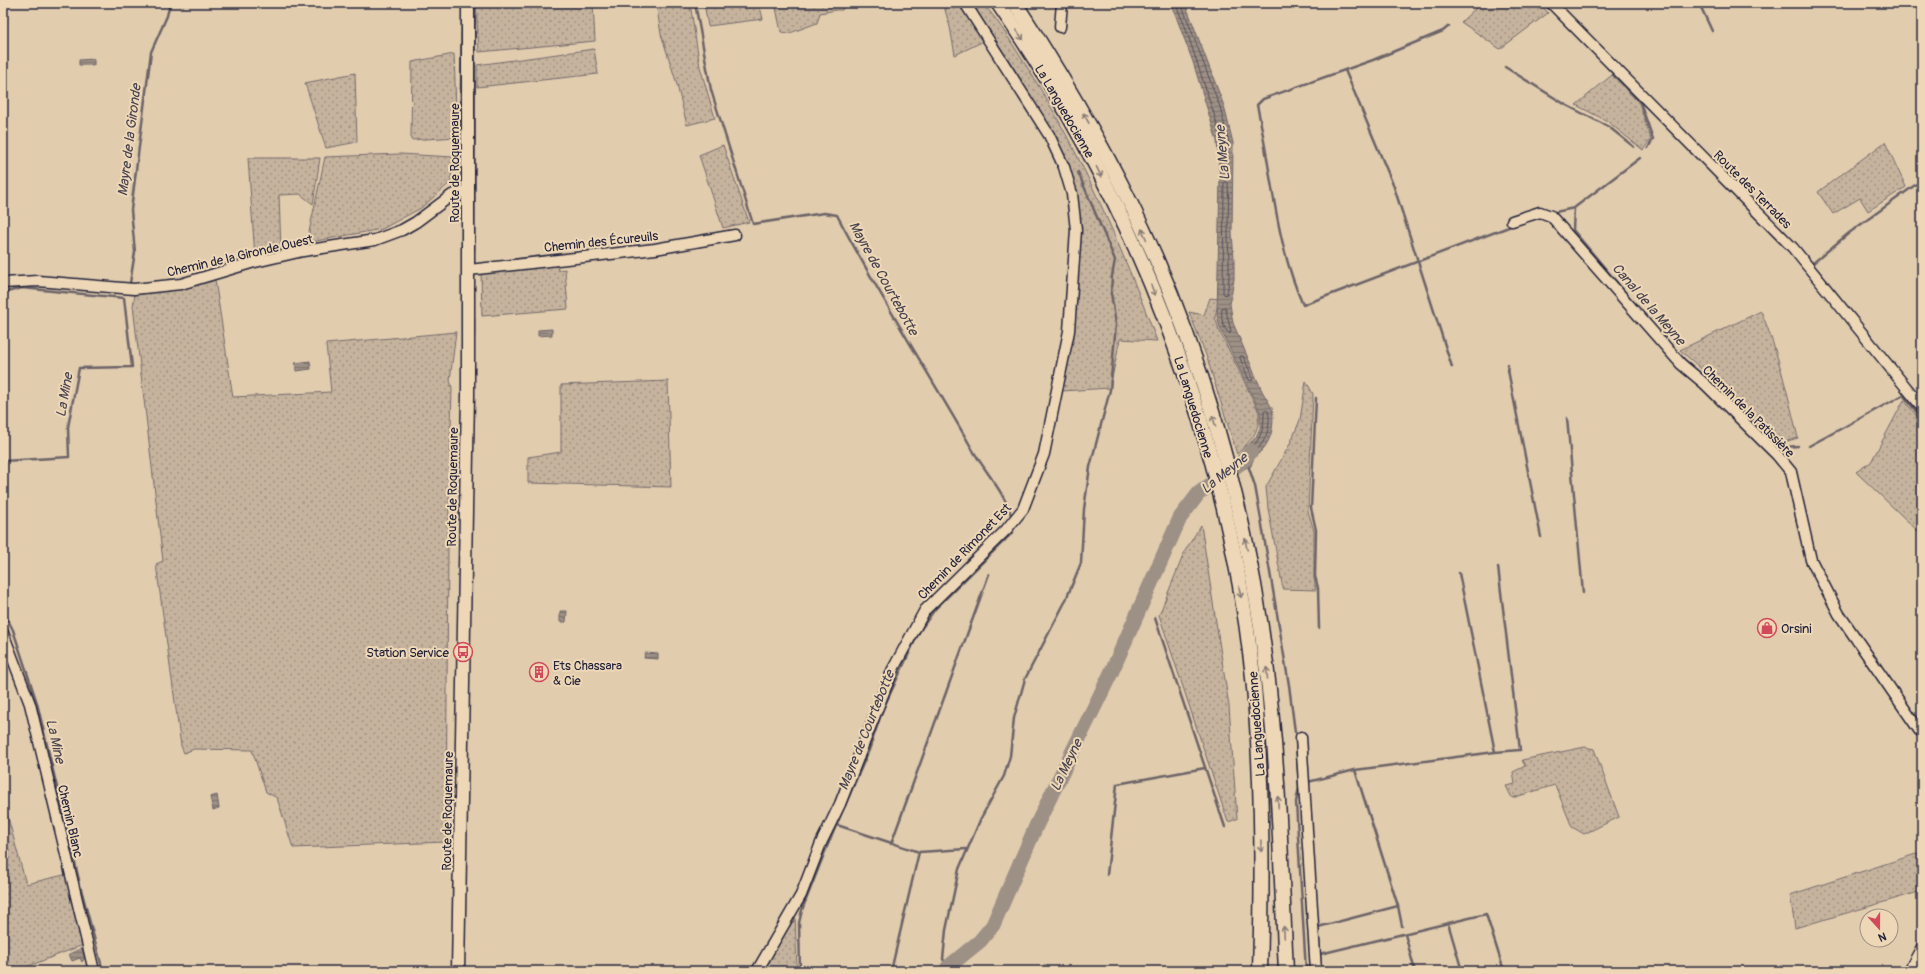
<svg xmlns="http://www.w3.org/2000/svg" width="1925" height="974" viewBox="0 0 1925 974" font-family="Pangolin,sans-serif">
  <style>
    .grass { fill: url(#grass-dots); stroke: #746a6c }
    .water { fill: url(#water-rules); stroke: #6c6467 }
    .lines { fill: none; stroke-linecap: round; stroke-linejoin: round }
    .shore { stroke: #534e59; stroke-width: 1 }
    .stream { stroke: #6c6467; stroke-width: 2.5 }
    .river { stroke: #9d9085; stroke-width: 15 }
    .minor-casing { stroke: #22223b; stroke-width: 13 }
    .major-casing { stroke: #22223b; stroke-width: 15 }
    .highway-casing { stroke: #22223b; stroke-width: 17 }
    .minor { stroke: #edd7b6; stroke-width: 10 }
    .major { stroke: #edd7b6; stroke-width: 12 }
    .highway { stroke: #edd7b6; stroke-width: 14 }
    .oneway { stroke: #887c78 }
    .labels { text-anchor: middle; stroke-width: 4; stroke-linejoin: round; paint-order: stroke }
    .street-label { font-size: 13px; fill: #22223b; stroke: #edd7b6 }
    .poi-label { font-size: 13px; fill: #22223b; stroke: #edd7b6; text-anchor: start }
    .water-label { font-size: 14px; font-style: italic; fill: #474351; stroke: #edd7b6 }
  </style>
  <defs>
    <pattern id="grass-dots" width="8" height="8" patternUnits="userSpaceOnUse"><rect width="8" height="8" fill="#c5b39d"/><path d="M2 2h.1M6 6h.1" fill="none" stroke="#a09181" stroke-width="1.8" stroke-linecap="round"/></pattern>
    <pattern id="water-rules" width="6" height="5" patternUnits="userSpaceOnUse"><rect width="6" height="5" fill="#9d9085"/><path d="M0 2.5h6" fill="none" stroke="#80756e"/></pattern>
  </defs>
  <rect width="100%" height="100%" fill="#e1ccae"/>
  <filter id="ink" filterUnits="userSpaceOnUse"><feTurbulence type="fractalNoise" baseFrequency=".025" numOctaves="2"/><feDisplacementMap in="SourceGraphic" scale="8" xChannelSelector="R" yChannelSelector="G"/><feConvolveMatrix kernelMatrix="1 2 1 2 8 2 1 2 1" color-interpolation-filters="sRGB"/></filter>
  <g filter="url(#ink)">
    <!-- grass -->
    <g class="grass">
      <path d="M476 3H593L595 41 479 52Z"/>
      <path d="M656 3H690L700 67 715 118 687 125 676 81 661 34Z"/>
      <path d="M704 3H759L763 19 708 26Z"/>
      <path d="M775 3H847L842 10H836L820 13 817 23 790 33 781 32Z"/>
      <path d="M943 3H961L986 40 955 55 950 27Z"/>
      <path d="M971 3H983C1001 24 1014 47 1029 70 1082 155 1122 248 1157 341L1120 339 1110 388 1062 391 1076 310 1081 226 1075 185 1055 135 1015 70Z"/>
      <path d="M1481 3H1540L1548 13 1500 49 1461 22Z"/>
      <path d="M594 49 598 74 477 87V65Z"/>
      <path d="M454 54 457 137 411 140 412 62Z"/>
      <path d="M355 73 357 142 326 148 305 83Z"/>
      <path d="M1612 75 1639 103 1651 139 1643 150 1607 121 1576 105Z"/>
      <path d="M1885 142 1906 187 1868 211 1860 198 1833 214 1818 192Z"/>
      <path d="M723 145 749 222 723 228 699 155Z"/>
      <path d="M400 154 453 157 451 182 421 208 382 229 310 242 309 232 325 157Z"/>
      <path d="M248 158H320L313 204 300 194 279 195 281 250 255 257Z"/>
      <path d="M556 264 558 270 565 269 568 309 482 316 481 270Z"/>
      <path d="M215 280 233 397 331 392 326 344 456 332 450 380 452 388 448 544 446 842 293 848 277 798 266 792 252 750 194 749 184 753 181 746 156 564 163 561 133 306 135 294 176 289Z"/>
      <path d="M1210 298 1219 299 1215 317 1219 330 1259 412C1259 434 1252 439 1237 454L1206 355 1189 312 1204 315Z"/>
      <path d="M1761 311C1778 352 1788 395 1798 438L1784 442 1680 350Z"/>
      <path d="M668 381 671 487 528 483V457L561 452V385Z"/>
      <path d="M1306 381 1313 394 1308 511 1314 531V578L1316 590 1283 589 1268 508 1266 487 1290 444 1300 420Z"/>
      <path d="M1904 400 1922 423V535L1856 472 1871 462Z"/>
      <path d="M1201 525 1229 706 1237 819 1228 822 1159 615 1185 551Z"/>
      <path d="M1585 747 1594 749 1619 817 1584 834 1572 827 1555 785 1512 798 1506 786 1515 784 1513 772 1525 766 1522 760Z"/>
      <path d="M3 799 26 884 68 874 83 945 16 971H3Z"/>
      <path d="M1922 852V891L1795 928 1790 895Z"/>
      <path d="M795 913 797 971H762Z"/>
    </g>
    <!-- water -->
    <g class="water">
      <path d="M1171 3H1185L1224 106 1233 143 1232 232 1234 260V279L1230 304 1233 323 1262 391 1272 408C1274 421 1273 434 1266 445 1261 453 1253 456 1251 466L1239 471 1236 458 1256 437 1260 428V412L1220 328 1217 316 1220 178 1217 141 1193 62Z"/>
      <path d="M94 59V65H79V60Z"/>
      <path d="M552 329V335L538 336V330Z"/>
      <path d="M310 361 311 369 296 371 295 363Z"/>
      <path d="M560 611H567L566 622H560Z"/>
      <path d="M645 653 658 654V659L644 658Z"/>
      <path d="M217 795 219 808 213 810 210 797Z"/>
      <path d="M82 948C84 954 86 958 82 962L80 958 72 961 69 954Z"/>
    </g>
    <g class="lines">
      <!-- shore -->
      <g class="shore">
        <path d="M1175 3 1185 26 1214 114 1221 140 1224 166 1226 167 1229 143 1220 107 1181 3"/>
        <path d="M1226 182 1228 183C1229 199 1228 215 1228 231 1228 253 1231 272 1227 294L1225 295 1223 293 1224 183Z"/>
        <path d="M1225 307 1231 331 1230 334C1222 328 1221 317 1222 308Z"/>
        <path d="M1241 356H1243L1253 378 1252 381 1249 380 1240 358Z"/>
        <path d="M1266 410 1268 411C1271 422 1268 435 1261 445 1256 451 1250 455 1248 463L1243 465 1241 459C1257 445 1265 433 1264 411Z"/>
      </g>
      <!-- stream -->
      <g class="stream">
        <path d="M695 3 711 90 753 224 824 213 837 215C878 294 927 370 971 447 984 471 1005 492 1012 518"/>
        <path d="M1699 3 1712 31"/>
        <path d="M1920 3 1922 7"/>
        <path d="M1449 26 1443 31 1373 60 1263 99 1257 105C1272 172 1275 242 1303 305L1514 225"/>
        <path d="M1505 67 1566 105 1609 127 1634 147"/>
        <path d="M1607 67 1640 102 1653 139 1648 148"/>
        <path d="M1345 70 1394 187 1452 367"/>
        <path d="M460 140 462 21"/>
        <path d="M461 154 462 184"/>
        <path d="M1551 213 1574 208"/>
        <path d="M474 251 475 3"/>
        <path d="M1810 262 1812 264 1849 233 1922 180"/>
        <path d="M130 283 135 252 131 210 151 52 167 16 170 3"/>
        <path d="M3 293 22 288 124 298"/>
        <path d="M1635 304 1573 230 1574 208 1640 158"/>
        <path d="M474 318V337"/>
        <path d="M1680 356 1785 447 1798 446"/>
        <path d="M1507 365 1541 537"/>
        <path d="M1316 398 1311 508 1316 530 1315 576 1318 588 1319 628"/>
        <path d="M1567 418 1583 593"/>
        <path d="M1809 446 1903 395 1922 419"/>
        <path d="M3 461 69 457 68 427 79 368 132 367 124 298"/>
        <path d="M1248 465 1255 486 1262 525 1289 685 1295 732"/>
        <path d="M1459 573 1495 752 1520 750 1498 567"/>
        <path d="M3 610 13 630 37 703 79 880"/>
        <path d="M1155 618 1225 827"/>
        <path d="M1296 742 1299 787 1296 802 1306 971"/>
        <path d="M1355 770 1398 906"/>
        <path d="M1309 785 1308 782 1355 770 1495 752"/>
        <path d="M837 825 919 852 966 849"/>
        <path d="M891 844 989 574"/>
        <path d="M1107 875 1117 784 1205 768"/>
        <path d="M81 889 103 971"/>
        <path d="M1448 923 1462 971"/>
        <path d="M1318 927 1398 906 1402 926"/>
        <path d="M1405 934 1415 971"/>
        <path d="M1319 940 1321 971"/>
        <path d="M1320 954 1486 914 1504 971"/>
        <path d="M948 967 943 959 946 930 959 869 981 818 1004 776 1010 756 1014 718 1025 679 1065 602 1081 563 1084 509 1090 467 1110 390 1116 324 1111 293 1112 276 1115 260 1078 172"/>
        <path d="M800 971 799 923 802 910 826 849 869 750 882 711 919 632 935 609 1013 532V528"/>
        <path d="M891 971 919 852"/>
      </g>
      <!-- river -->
      <path class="river" d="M946 971 948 967 980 941 993 925 1037 824 1111 673 1180 518 1199 493 1242 462 1251 451"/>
      <defs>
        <g id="minor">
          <path d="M1551 3 1793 248 1922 407"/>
          <path d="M1060 27 1062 3"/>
          <path d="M1512 221 1540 212 1551 216 1681 364 1705 384 1777 455 1791 472 1811 560 1839 614 1919 730 1922 732"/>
          <path d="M469 270 655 249 735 235"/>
          <path d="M3 283 38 281 134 289 181 284 251 263 303 251 375 240 402 230 416 222 452 195 468 190"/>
          <path d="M3 633 30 704 94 971"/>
          <path d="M1301 737 1316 971"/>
          <path d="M757 971 801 895 821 843 840 804 893 669 925 610 1006 530 1023 509 1044 454 1069 331 1076 230 1072 194 1064 167 1049 135 965 3"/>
          <path d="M1909 971 1922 947"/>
        </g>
        <path id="major" d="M458 971 468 395V3"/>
        <g id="highway">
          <path d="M998 3C1133 198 1225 432 1252 668 1263 768 1263 870 1260 971"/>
          <path d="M1015 3C1055 65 1093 128 1126 194 1197 335 1247 507 1266 664 1279 766 1281 869 1286 971"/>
        </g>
      </defs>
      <!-- minor casing -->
      <use href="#minor" class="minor-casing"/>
      <!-- major casing -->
      <use href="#major" class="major-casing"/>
      <!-- highway casing -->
      <use href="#highway" class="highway-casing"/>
      <!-- minor -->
      <use href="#minor" class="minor"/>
      <!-- major -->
      <use href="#major" class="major"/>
      <!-- highway -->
      <use href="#highway" class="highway"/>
    </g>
    <!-- one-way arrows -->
    <defs><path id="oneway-shaft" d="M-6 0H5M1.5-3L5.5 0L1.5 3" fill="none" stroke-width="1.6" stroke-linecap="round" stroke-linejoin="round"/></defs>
    <g class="oneway">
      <use href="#oneway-shaft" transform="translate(1020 35) rotate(56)"/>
      <use href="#oneway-shaft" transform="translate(1086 118) rotate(-119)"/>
      <use href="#oneway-shaft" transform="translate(1099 172) rotate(64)"/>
      <use href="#oneway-shaft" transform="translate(1144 234) rotate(-114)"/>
      <use href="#oneway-shaft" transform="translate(1153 290) rotate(68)"/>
      <use href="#oneway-shaft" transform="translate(1214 421) rotate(-107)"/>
      <use href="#oneway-shaft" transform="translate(1246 544) rotate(-101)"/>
      <use href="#oneway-shaft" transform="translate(1240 592) rotate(79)"/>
      <use href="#oneway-shaft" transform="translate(1267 673) rotate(-95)"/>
      <use href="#oneway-shaft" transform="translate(1278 802) rotate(-93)"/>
      <use href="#oneway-shaft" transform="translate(1261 846) rotate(89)"/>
      <use href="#oneway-shaft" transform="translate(1284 932) rotate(-93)"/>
    </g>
  </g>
  <!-- icons -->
  <defs>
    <symbol id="shop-ring" viewBox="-11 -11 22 22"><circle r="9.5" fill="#edd7b6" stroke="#d1495b" stroke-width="1.5"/><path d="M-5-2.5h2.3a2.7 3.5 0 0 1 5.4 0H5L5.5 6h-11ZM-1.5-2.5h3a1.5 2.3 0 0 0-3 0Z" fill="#d1495b"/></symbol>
    <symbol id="bus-ring" viewBox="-11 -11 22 22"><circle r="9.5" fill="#edd7b6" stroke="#d1495b" stroke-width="1.5"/><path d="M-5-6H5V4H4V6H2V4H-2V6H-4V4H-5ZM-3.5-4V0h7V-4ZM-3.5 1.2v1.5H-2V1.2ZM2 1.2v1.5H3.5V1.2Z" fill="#d1495b"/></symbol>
    <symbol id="building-ring" viewBox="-11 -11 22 22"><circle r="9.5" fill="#edd7b6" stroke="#d1495b" stroke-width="1.5"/><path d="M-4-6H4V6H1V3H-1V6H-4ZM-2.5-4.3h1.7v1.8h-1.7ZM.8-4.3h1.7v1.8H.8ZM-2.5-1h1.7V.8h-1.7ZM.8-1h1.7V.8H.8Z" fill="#d1495b"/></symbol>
  </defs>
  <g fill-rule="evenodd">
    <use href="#shop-ring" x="1756" y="617" width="22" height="22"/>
    <use href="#bus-ring" x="452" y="641" width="22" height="22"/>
    <use href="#building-ring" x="528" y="661" width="22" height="22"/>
  </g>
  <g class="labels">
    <!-- street labels -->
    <g class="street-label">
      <text transform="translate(1065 111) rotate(60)" y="5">La Languedocienne</text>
      <text transform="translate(454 163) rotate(-90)" y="5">Route de Roquemaure</text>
      <text transform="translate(1753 189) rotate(45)" y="5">Route des Terrades</text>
      <text transform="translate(601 241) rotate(-6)" y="5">Chemin des Écureuils</text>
      <text transform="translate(240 255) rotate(-13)" y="5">Chemin de la Gironde Ouest</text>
      <text transform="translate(1194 407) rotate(73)" y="5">La Languedocienne</text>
      <text transform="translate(1749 411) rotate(45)" y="5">Chemin de la Patissière</text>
      <text transform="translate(452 487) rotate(-89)" y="5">Route de Roquemaure</text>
      <text transform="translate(964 551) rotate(-46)" y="5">Chemin de Rimonet Est</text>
      <text transform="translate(1256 724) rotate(-94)" y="5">La Languedocienne</text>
      <text transform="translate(447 811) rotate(-89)" y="5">Route de Roquemaure</text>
      <text transform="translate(71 821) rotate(77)" y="5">Chemin Blanc</text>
    </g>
    <!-- poi labels -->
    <g class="poi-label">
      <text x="1781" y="633">Orsini</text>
      <text x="449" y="657" text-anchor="end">Station Service</text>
      <text x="553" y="670">Ets Chassara<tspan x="553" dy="15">&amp; Cie</tspan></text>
    </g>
    <!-- water labels -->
    <g class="water-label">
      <text transform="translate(129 140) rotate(-83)" y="5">Mayre de la Gironde</text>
      <text transform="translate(1222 153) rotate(-95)" y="5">La Meyne</text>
      <text transform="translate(884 278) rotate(61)" y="5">Mayre de Courtebotte</text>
      <text transform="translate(1649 304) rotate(49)" y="5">Canal de la Meyne</text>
      <text transform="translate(64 395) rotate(-80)" y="5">La Mine</text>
      <text transform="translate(1224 473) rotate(-39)" y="5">La Meyne</text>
      <text transform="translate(866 730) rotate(-68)" y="5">Mayre de Courtebotte</text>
      <text transform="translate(56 741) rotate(77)" y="5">La Mine</text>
      <text transform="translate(1066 765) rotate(-64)" y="5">La Meyne</text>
    </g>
  </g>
  <!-- margin -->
  <rect width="1925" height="974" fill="none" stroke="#edd7b6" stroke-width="16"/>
  <rect x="8" y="8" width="1909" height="958" fill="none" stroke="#22223b" stroke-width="1.5" filter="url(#ink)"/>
  <!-- north arrow -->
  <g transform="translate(1879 928) rotate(159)"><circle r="19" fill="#edd7b6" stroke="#9c8f85"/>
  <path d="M0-3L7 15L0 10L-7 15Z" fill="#d1495b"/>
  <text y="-6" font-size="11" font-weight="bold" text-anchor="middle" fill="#22223b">N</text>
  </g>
</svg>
